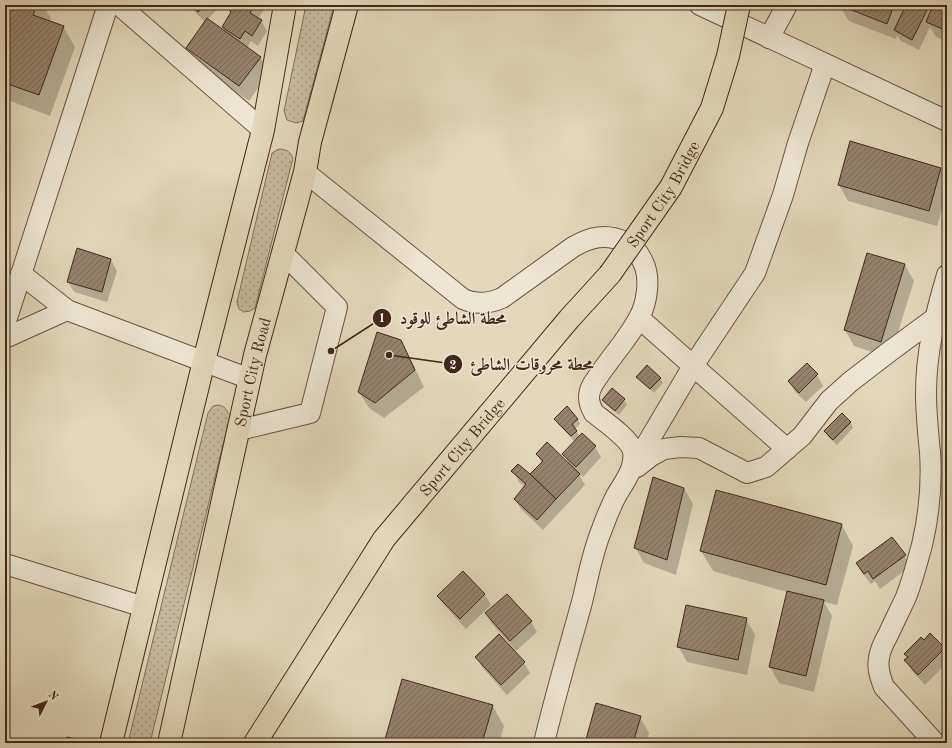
<svg xmlns="http://www.w3.org/2000/svg" width="952" height="748" viewBox="0 0 952 748" font-family="'Old Standard TT',Amiri,serif">
  <style>
    .grass { fill: url(#grass-dots); stroke: #86705d }
    .shadow { fill: #0003 }
    .building { fill: url(#building-hatch); stroke: #43271a }
    .lines { fill: none; stroke-linecap: round; stroke-linejoin: round }
    .minor-casing { stroke: #6b5342; stroke-width: 22 }
    .major-casing { stroke: #43271a; stroke-width: 24 }
    .minor { stroke: #ede6d3; stroke-width: 20 }
    .major { stroke: #e3d8bb; stroke-width: 22 }
    .major-bridge-casing { stroke: #43271a; stroke-width: 24; stroke-linecap: butt }
    .major-bridge { stroke: #e3d8bb; stroke-width: 22 }
    .labels { text-anchor: middle; stroke-width: 3; stroke-linejoin: round; paint-order: stroke }
    .street-label { font-size: 16px; fill: #43271a; stroke: #ede6d3 }
    .leader { fill: none; stroke: #43271a; stroke-width: 1.5 }
    .callout-dot { fill: #43271a; stroke: #ede6d3; stroke-width: 1.5 }
    .mark-label { font-size: 12px; text-anchor: middle; font-weight: bold; fill: #fff }
    .callout-label { font-size: 17px; text-anchor: middle; font-weight: bold; fill: #43271a; stroke: #ede6d3; stroke-width: 3; stroke-linejoin: round; paint-order: stroke }
  </style>
  <defs>
    <pattern id="grass-dots" width="8" height="8" patternUnits="userSpaceOnUse"><rect width="8" height="8" fill="#c8baa0"/><path d="M2 2h.1M6 6h.1" fill="none" stroke="#a49782" stroke-width="1.8" stroke-linecap="round"/></pattern>
    <pattern id="building-hatch" width="6" height="6" patternUnits="userSpaceOnUse"><rect width="6" height="6" fill="#96836e"/><path d="M-1 1l2-2M0 6l6-6M5 7l2-2" fill="none" stroke="#7c6b5a"/></pattern>
  </defs>
  <rect width="100%" height="100%" fill="#e3d8bb"/>
  <filter id="stains"><feTurbulence type="fractalNoise" baseFrequency=".005" numOctaves="4"/><feColorMatrix values="0 0 0 0 .2 0 0 0 0 .09 0 0 0 0 .02 0 0 0 .5 -.17"/></filter>
  <radialGradient id="worn" r=".72"><stop offset=".6" stop-color="#630" stop-opacity="0"/><stop offset="1" stop-color="#630" stop-opacity=".3"/></radialGradient>
  <!-- grass -->
  <g class="grass">
    <path d="M306 5H334L303 121 296 123 287 120 284 111Z"/>
    <path d="M280 149C288 150 290 152 293 158L255 308 250 311 244 312 239 309 237 302 272 153 277 150Z"/>
    <path d="M218 405C225 406 227 410 230 416L150 743H128L208 413 213 406Z"/>
  </g>
  <!-- shadow -->
  <g class="shadow">
    <path d="M5 5H43L51 19 50 22 63 26 75 47 50 116 5 99Z"/>
    <path d="M188 5H221L207 20 226 33 223 27 231 14 225 5H267L258 19 261 21 267 31 258 46 251 41 247 48 260 57 269 73 249 101 196 64 187 48 205 22Z"/>
    <path d="M839 5H920L927 9 930 13 934 5H947V42L936 37 930 27 919 50 901 41 897 35 896 39 849 21Z"/>
    <path d="M5 158 7 162 5 168Z"/>
    <path d="M940 169 947 180V193L937 226 848 201 839 185Z"/>
    <path d="M78 250 111 260 117 271 107 302 74 292 68 282Z"/>
    <path d="M868 254 905 265 914 281 890 358 854 346 845 330Z"/>
    <path d="M400 341 410 358 424 387 384 418 369 408 359 392Z"/>
    <path d="M807 365 817 375 823 386 806 402 795 392 789 381Z"/>
    <path d="M638 377 660 378 663 383 654 393 641 382Z"/>
    <path d="M612 390 624 400 627 405 619 415 607 405 604 400Z"/>
    <path d="M567 408 578 419 580 424 575 429 580 437 595 447 601 457 583 477 579 474 585 485 543 530 521 509 515 499 525 487 519 482 513 471 530 476 542 463 537 454 570 465 564 454 575 442 558 424 555 419Z"/>
    <path d="M842 415 851 423 853 428 837 445 828 437 826 432Z"/>
    <path d="M684 488 693 504 676 575 644 563 635 547Z"/>
    <path d="M842 525 853 546 837 605 824 602 832 616 814 692 779 683 770 667 787 592 713 571 701 551Z"/>
    <path d="M892 538 905 556 911 566 880 589 875 581 871 584 863 574 857 564Z"/>
    <path d="M463 572 485 595 491 605 466 629 445 606 438 596Z"/>
    <path d="M486 614 531 622 537 632 516 651 492 624Z"/>
    <path d="M746 619 755 635 747 675 687 662 678 646Z"/>
    <path d="M930 635 944 649 947 653V663L925 685 912 671 906 660 908 659 905 654 924 641Z"/>
    <path d="M476 657 524 663 530 673 507 695 482 667Z"/>
    <path d="M492 705 504 726 499 743H385Z"/>
    <path d="M640 717 649 733 646 743H586Z"/>
  </g>
  <!-- building -->
  <g class="building">
    <path d="M5 5H37L33 15 64 26 39 95 5 83Z"/>
    <path d="M191 5H206L198 12Z"/>
    <path d="M225 5H254L250 13 262 20 252 36 245 31 240 39 222 27 231 12Z"/>
    <path d="M839 5H894L887 24Z"/>
    <path d="M906 5H922L928 8 912 40 894 30Z"/>
    <path d="M933 5H947V31L926 22Z"/>
    <path d="M207 18 261 57 239 86 186 48Z"/>
    <path d="M850 141 941 168 929 211 838 185Z"/>
    <path d="M77 248 111 259 102 292 67 282Z"/>
    <path d="M867 253 905 264 881 342 844 330Z"/>
    <path d="M377 332 401 340 415 370 375 403 358 392Z"/>
    <path d="M807 363 818 374 799 393 788 381Z"/>
    <path d="M647 365 661 378 650 389 636 377Z"/>
    <path d="M612 388 625 399 615 411 602 400Z"/>
    <path d="M567 406 578 419 572 424 577 431 571 436 554 419Z"/>
    <path d="M842 413 851 422 833 440 824 431Z"/>
    <path d="M582 433 596 446 576 467 562 454Z"/>
    <path d="M547 442 580 474 556 499 530 474 543 461 536 454Z"/>
    <path d="M518 464 530 474 556 499 537 520 514 499 526 484 511 471Z"/>
    <path d="M653 477 684 488 667 560 634 548Z"/>
    <path d="M716 490 842 524 826 585 700 551Z"/>
    <path d="M892 537 906 555 873 579 868 571 864 574 856 563Z"/>
    <path d="M463 571 485 594 460 619 437 596Z"/>
    <path d="M787 591 824 600 806 676 769 667Z"/>
    <path d="M507 594 532 621 510 641 485 613Z"/>
    <path d="M686 605 747 618 738 660 677 647Z"/>
    <path d="M930 633 945 648 918 675 904 660 908 657 904 654 921 637 924 640Z"/>
    <path d="M499 634 525 662 501 685 475 657Z"/>
    <path d="M402 679 493 705 482 743H384Z"/>
    <path d="M596 703 641 716 633 743H585Z"/>
    <path d="M67 737 85 741V743H65Z"/>
    <path d="M683 739 695 743H682Z"/>
  </g>
  <g class="lines">
    <defs>
      <g id="minor">
        <path d="M119 5 263 130"/>
        <path d="M700 5 947 121"/>
        <path d="M769 38 787 5"/>
        <path d="M305 172 463 299C476 305 488 304 502 298L573 247C590 237 606 233 625 242 634 246 639 253 643 262 651 278 647 303 639 318 634 327 628 336 622 344 612 357 602 370 593 384 587 394 588 403 594 413 604 421 630 439 633 451 636 468 624 482 616 496 611 506 606 518 602 529 592 553 588 578 582 602 569 649 555 696 544 743"/>
        <path d="M21 274 67 310 250 379"/>
        <path d="M639 318 787 449"/>
        <path d="M5 324 108 5"/>
        <path d="M5 338 67 310"/>
        <path d="M239 430 310 413 337 307 283 253"/>
        <path d="M637 467 651 456 664 449 681 447 699 448 747 473 766 467 802 436 829 401 850 382 889 352 935 318"/>
        <path d="M632 469 693 366 755 273 783 195 798 143 825 64"/>
        <path d="M5 564 144 607"/>
        <path d="M935 743 884 687C880 677 877 668 879 658 880 650 884 642 888 635 894 622 900 610 906 597 913 580 917 562 922 545 929 515 932 482 930 452 928 432 926 413 926 394 926 353 935 315 947 275"/>
      </g>
      <g id="major">
        <path d="M111 743 204 361 263 130 285 5"/>
        <path id="s1" d="M169 743 255 355 305 172 310 142 347 5"/>
        <path id="s2" d="M255 743 384 539 569 319 610 274"/>
      </g>
    </defs>
    <!-- minor casing -->
    <use href="#minor" class="minor-casing"/>
    <!-- major casing -->
    <use href="#major" class="major-casing"/>
    <!-- minor -->
    <use href="#minor" class="minor"/>
    <!-- major -->
    <use href="#major" class="major"/>
    <defs>
      <g id="major-bridge">
        <path id="s3" d="M610 274 671 187 712 108 728 56 739 5"/>
      </g>
    </defs>
    <!-- major-bridge casing -->
    <use href="#major-bridge" class="major-bridge-casing"/>
    <!-- major-bridge -->
    <use href="#major-bridge" class="major-bridge"/>
  </g>
  <g class="labels">
    <!-- street labels -->
    <g class="street-label">
      <text dy="6" stroke="none"><textPath href="#s3" startOffset="96">Sport City Bridge</textPath></text>
      <text dy="6" stroke="none"><textPath href="#s1" startOffset="380">Sport City Road</textPath></text>
      <text dy="6" stroke="none"><textPath href="#s2" startOffset="362">Sport City Bridge</textPath></text>
    </g>
  </g>
  <!-- callouts -->
  <path class="leader" d="M331 351L382 318M389 355L453 364"/>
  <g class="callout-dot">
    <circle cx="331" cy="351" r="4"/>
    <circle cx="389" cy="355" r="4"/>
    <circle cx="382" cy="318" r="10"/>
    <circle cx="453" cy="364" r="10"/>
  </g>
  <g class="mark-label">
    <text x="382" y="322">1</text>
    <text x="453" y="369">2</text>
  </g>
  <g class="callout-label">
    <text x="453" y="324">محطة الشاطئ للوقود</text>
    <text x="532" y="370">محطة محروقات الشاطئ</text>
  </g>
  <!-- margin -->
  <rect width="952" height="748" fill="none" stroke="#e3d8bb" stroke-width="20"/>
  <rect x="6" y="6" width="940" height="736" fill="none" stroke="#43271a" stroke-width="2"/>
  <rect x="10" y="10" width="932" height="728" fill="none" stroke="#43271a"/>
  <!-- north arrow -->
  <g transform="translate(46 702) rotate(48)" stroke="#ede6d3" stroke-width="3" paint-order="stroke">
  <path d="M0-3L7 15L0 10L-7 15Z" fill="#43271a"/>
  <text y="-6" font-size="11" font-weight="bold" text-anchor="middle" fill="#43271a">N</text>
  </g>
  <rect width="100%" height="100%" filter="url(#stains)"/>
  <rect width="100%" height="100%" fill="url(#worn)"/>
</svg>
